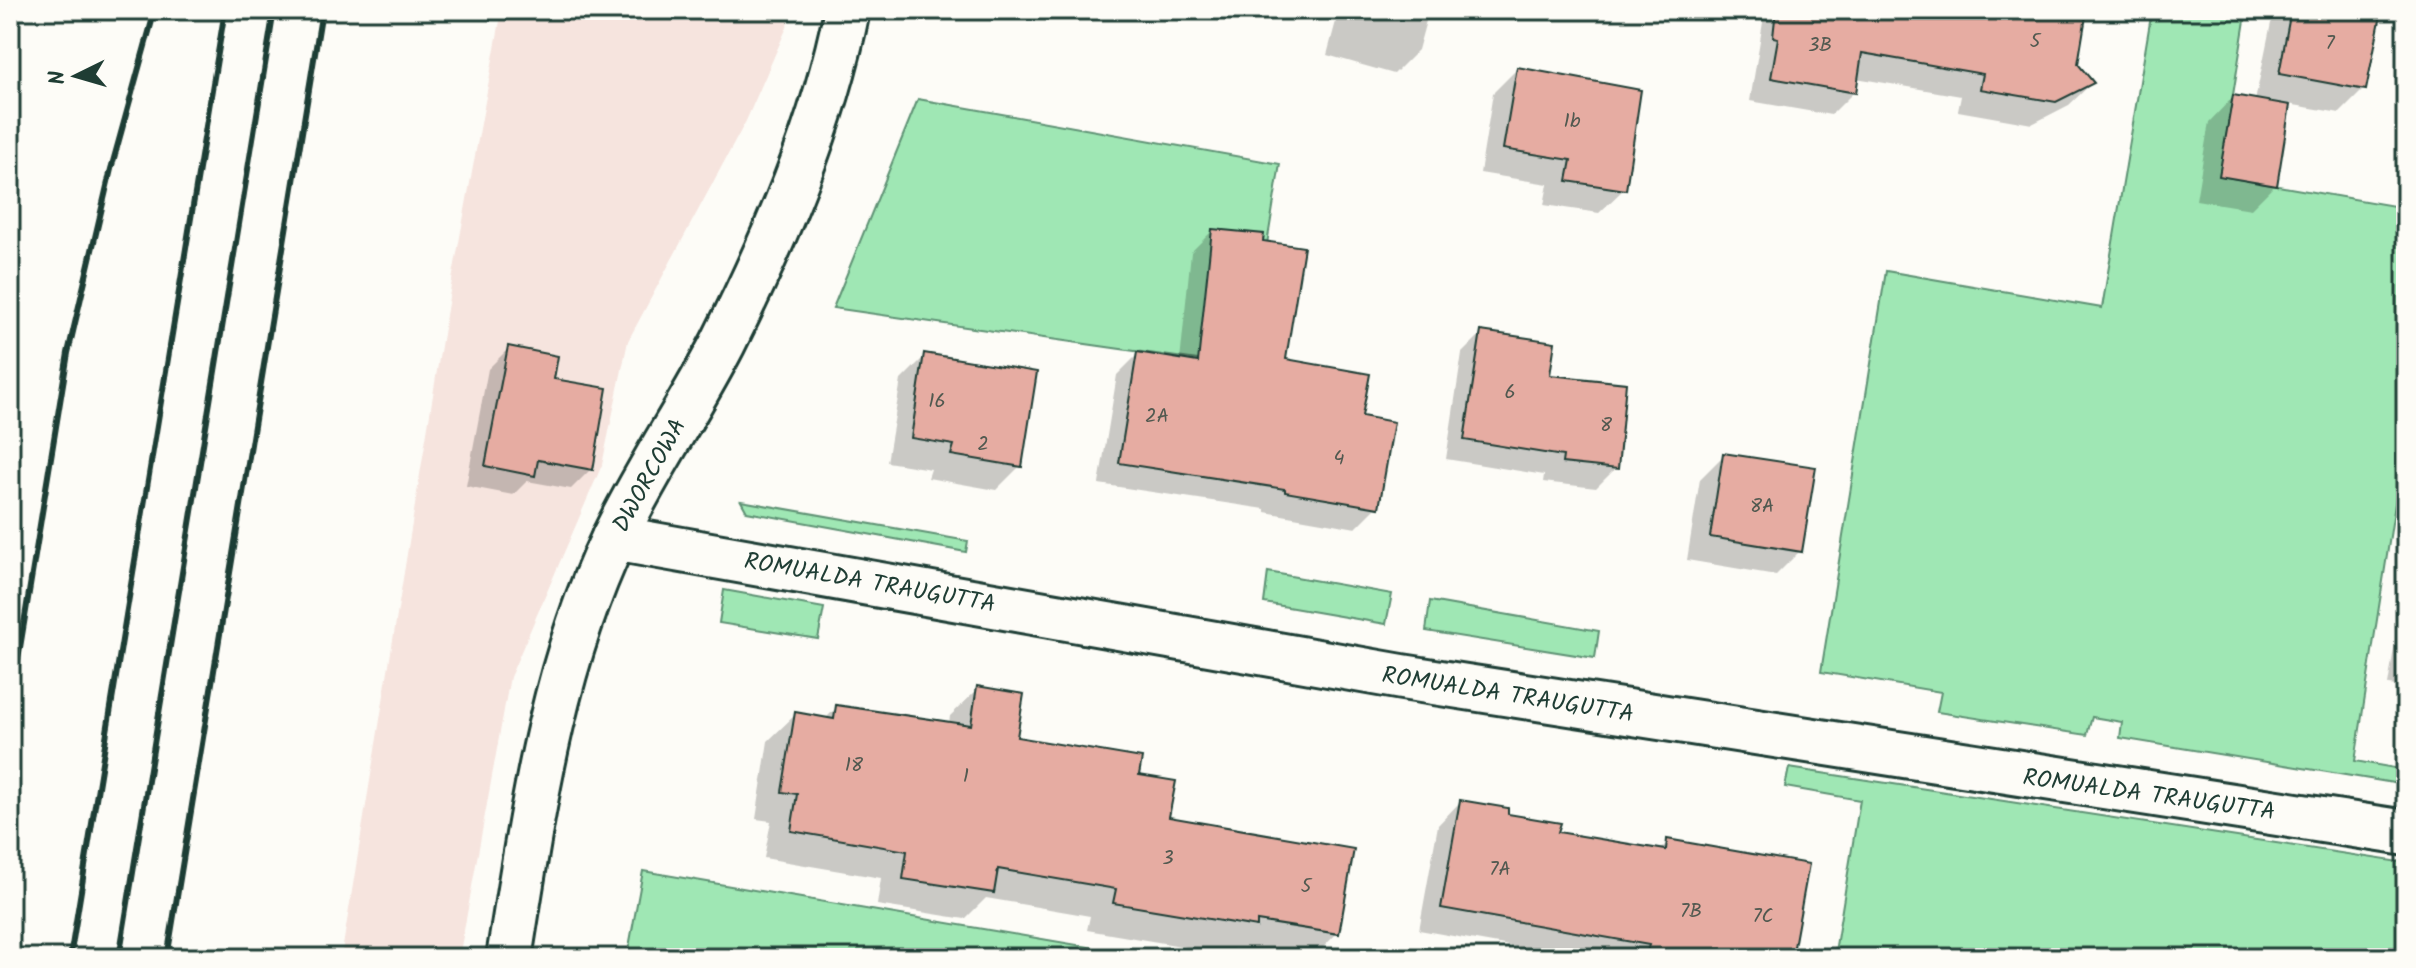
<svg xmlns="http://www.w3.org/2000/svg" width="2416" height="968" viewBox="0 0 2416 968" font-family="Kalam,sans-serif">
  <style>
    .built { fill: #f6e4de }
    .green { fill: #9fe7b4; stroke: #5f9274; stroke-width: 2 }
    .shadow { fill: #0003 }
    .building { fill: #e6aca2; stroke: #1f3d34; stroke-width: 2 }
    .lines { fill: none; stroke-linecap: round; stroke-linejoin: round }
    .street-casing { stroke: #1f3d34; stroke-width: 50 }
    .street { stroke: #fdfcf7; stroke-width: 44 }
    .rail { stroke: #1f3d34; stroke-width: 6 }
    .labels { text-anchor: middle; stroke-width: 8; stroke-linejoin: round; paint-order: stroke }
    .number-label { font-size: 20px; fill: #515950 }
    .street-label { font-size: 24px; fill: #1f3d34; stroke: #fdfcf7 }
  </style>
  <rect width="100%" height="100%" fill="#fdfcf7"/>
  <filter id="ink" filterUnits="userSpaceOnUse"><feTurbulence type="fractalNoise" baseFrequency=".0125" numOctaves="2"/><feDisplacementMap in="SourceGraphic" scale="16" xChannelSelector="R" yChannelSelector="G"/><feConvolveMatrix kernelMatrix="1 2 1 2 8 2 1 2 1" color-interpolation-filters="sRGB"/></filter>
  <g filter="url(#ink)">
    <!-- built -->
    <path class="built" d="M502 10H790L787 27 746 121 628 341 602 465 510 677 459 958H341L450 291Z"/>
    <!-- green -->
    <g class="green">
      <path d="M2152 10H2221L2246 14 2220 176 2406 208V433L2355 761 2406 770V785L2120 738 2122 722 2092 717 2087 735 1937 712 1941 692 1821 672 1886 271 2102 308Z"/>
      <path d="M918 99 1280 164 1247 367 833 308Z"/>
      <path d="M741 501 968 541 966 552 747 512Z"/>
      <path d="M1268 572 1392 594 1386 624 1264 603Z"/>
      <path d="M724 590 824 608 818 639 719 623Z"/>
      <path d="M1430 601 1599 631 1595 658 1426 631Z"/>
      <path d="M1789 768 2406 863V958H1834L1860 800 1785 787Z"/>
      <path d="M643 871 1153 958H627Z"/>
    </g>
    <!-- shadow -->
    <g class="shadow">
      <path d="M1339 10H1429L1418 50 1394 74 1327 55Z"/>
      <path d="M1765 10H2038L2092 83 2069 105 2032 124 1958 111 1961 96 1856 78 1854 92 1831 115 1750 101Z"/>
      <path d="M2283 10H2380L2364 89 2340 113 2288 104 2275 185 2251 209 2196 200 2209 122 2233 97 2255 101 2271 23Z"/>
      <path d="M1517 69 1624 189 1599 213 1544 205 1548 184 1480 173 1493 93Z"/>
      <path d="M1212 231 1284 361 1360 418 1377 507 1356 528 1265 512V509L1099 484 1117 375 1138 354 1180 361 1191 252Z"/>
      <path d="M1482 333 1547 377 1616 468 1596 488 1543 482 1544 475 1446 459 1462 353Z"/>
      <path d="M508 349 552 380 591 469 571 489 527 481 513 495 466 486 488 369Z"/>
      <path d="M925 356 1020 466 996 490 928 478 931 469 887 462 901 380Z"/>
      <path d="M1724 455 1800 551 1776 575 1687 560 1700 479Z"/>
      <path d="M2406 595V687L2388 685 2402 599Z"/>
      <path d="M978 689 1015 739 1137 776 1167 819 1337 933 1313 958H1295L1234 948 1228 954 1087 930 1090 916 986 898 965 919 877 905 881 878 764 858 771 821 756 819 768 741 796 714 825 719 837 707 949 724 950 716Z"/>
      <path d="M1460 802 1556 833 1659 851 1668 842 1789 958H1578L1419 930 1438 825Z"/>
    </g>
    <!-- building -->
    <g class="building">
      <path d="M1776 10H2050L2086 16 2078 64 2094 83 2056 102 1980 89 1983 74 1862 53 1856 93 1771 78 1778 38 1773 37Z"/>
      <path d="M2291 10H2382L2366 90 2279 74Z"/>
      <path d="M1517 67 1641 90 1626 190 1567 181 1571 160 1503 149Z"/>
      <path d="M2233 95 2290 105 2277 186 2219 176Z"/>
      <path d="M1212 229 1264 234 1263 241 1304 247 1286 359 1370 374 1362 416 1394 422 1379 508 1285 492V489L1119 463 1137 352 1198 362Z"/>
      <path d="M1481 331 1555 342 1550 375 1626 383 1618 469 1562 463 1563 456 1464 440Z"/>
      <path d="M508 346 558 356 554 379 607 388 593 470 538 460 535 476 485 466Z"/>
      <path d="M924 353 1037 372 1022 467 951 455 954 445 911 438Z"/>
      <path d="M1723 453 1816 467 1802 552 1710 537Z"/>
      <path d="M977 686 1024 694 1017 737 1142 758 1139 775 1176 781 1169 817 1354 849 1339 934 1257 921V927L1113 903 1116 889 998 869 994 893 903 879 907 851 791 831 797 794 782 792 795 712 834 719 836 705 971 725Z"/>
      <path d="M1460 800 1508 808V814L1561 823 1558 832 1666 850 1667 839 1809 864 1792 958H1684L1647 951 1649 945 1441 908Z"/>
    </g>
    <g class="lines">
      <defs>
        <g id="street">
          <path d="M614 538 1402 677 2406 833"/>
          <path d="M509 958C532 816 551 670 614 538 646 471 689 409 723 343 776 237 824 126 847 10"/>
        </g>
      </defs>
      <!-- street casing -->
      <use href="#street" class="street-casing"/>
      <!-- street -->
      <use href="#street" class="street"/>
      <!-- rail -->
      <g class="rail">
        <path d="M10 709 68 353 111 169 155 10"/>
        <path d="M70 958 225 10"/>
        <path d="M119 958 274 10"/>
        <path d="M167 958 322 10"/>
      </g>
    </g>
  </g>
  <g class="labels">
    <!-- number labels -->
    <g class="number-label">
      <text x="2035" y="47">5</text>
      <text x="2330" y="49">7</text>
      <text x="1820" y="51">3B</text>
      <text x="1572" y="127">1b</text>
      <text x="1510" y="398">6</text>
      <text x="937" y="407">16</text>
      <text x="1157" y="422">2A</text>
      <text x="1606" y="431">8</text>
      <text x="983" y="450">2</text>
      <text x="1339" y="464">4</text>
      <text x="1762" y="512">8A</text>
      <text x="854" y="771">18</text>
      <text x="966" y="782">1</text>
      <text x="1168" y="864">3</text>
      <text x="1500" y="875">7A</text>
      <text x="1306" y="892">5</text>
      <text x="1691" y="917">7B</text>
      <text x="1763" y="922">7C</text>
    </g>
    <!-- street labels -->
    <g class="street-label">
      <text transform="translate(649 475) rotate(-61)" y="8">DWORCOWA</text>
      <text transform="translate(870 582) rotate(10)" y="8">ROMUALDA TRAUGUTTA</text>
      <text transform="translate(1508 694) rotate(9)" y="8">ROMUALDA TRAUGUTTA</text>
      <text transform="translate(2149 794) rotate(8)" y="8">ROMUALDA TRAUGUTTA</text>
    </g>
  </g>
  <!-- margin -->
  <rect width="2416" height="968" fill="none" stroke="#fdfcf7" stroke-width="40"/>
  <rect x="20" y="20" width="2376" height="928" fill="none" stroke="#1f3d34" stroke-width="3" filter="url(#ink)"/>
  <!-- north arrow -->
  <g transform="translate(76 76) rotate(265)" stroke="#fdfcf7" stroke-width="6" paint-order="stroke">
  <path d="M0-6L14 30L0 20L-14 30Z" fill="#1f3d34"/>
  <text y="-12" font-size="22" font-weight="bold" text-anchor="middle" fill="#1f3d34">N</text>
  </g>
</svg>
